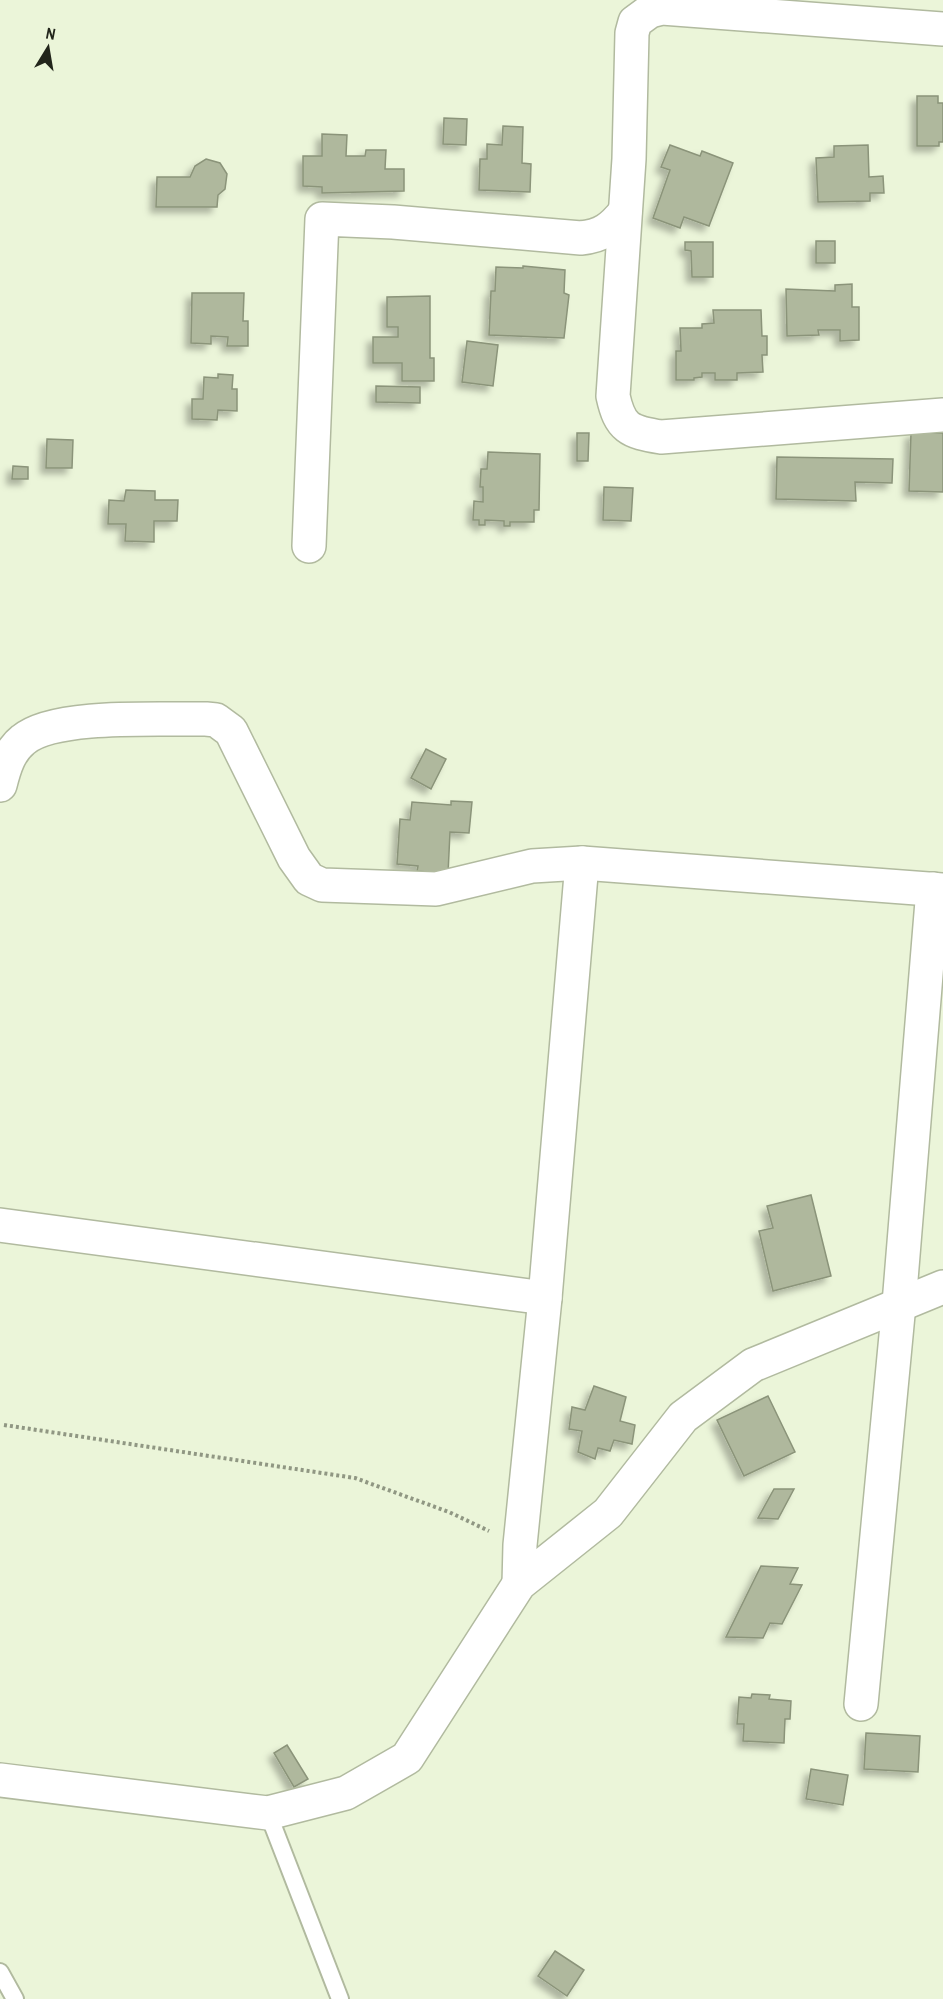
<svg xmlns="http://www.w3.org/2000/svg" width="943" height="1999" viewBox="0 0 943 1999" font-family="'Archivo Narrow',sans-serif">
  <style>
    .building { fill: #afb89d; stroke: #8b947a; stroke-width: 1.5; filter: url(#shadow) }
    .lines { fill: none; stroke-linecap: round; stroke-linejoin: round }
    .service-casing { stroke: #b1ba9f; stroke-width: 20 }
    .minor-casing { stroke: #b1ba9f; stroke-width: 36 }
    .path { stroke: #909783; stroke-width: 4; stroke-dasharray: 3 3; stroke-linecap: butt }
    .service { stroke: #fff; stroke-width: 16 }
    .minor { stroke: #fff; stroke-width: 33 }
  </style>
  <defs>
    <filter id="shadow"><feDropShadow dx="-5.5" dy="5.5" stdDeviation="3" flood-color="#0004"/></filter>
  </defs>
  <rect width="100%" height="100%" fill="#ebf5d9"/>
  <!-- building -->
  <g class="building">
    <path d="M917 96H938V103H943V142H939V146H917Z"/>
    <path d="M444 118 467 119 466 145 443 144Z"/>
    <path d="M503 126 523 127 522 163 531 164 530 192 479 190 480 159H487V144L502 145Z"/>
    <path d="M322 134 347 135 346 156H365L366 150H386L385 169H404V191L322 193V187L303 186V156H322Z"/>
    <path d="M670 145 700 156 702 151 733 163 709 226 684 217 680 228 653 218 670 170 661 167Z"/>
    <path d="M868 145 869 177 883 176 884 193H870V201L818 202 816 158 834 157V146Z"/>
    <path d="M206 159 220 163 227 174 225 189 218 195 217 207H156L157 177H190L195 166Z"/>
    <rect x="816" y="241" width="19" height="22"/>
    <path d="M685 242H713V277H692L691 251 685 250Z"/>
    <path d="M523 266 565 270 564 293 569 295 564 338 489 335 491 291H495L496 267 523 268Z"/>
    <path d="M852 284V307H859V340L840 341V330H818L819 335 787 336 786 289 835 291V285Z"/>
    <path d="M192 293H244L243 321H248V346H227L228 337 211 336V344L191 343Z"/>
    <path d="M430 296V358H434V381H402V363H373V337H398V327H387V297Z"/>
    <path d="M713 310H761L762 336H767V355H762L763 372 737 373V380H715V373H702V377L694 378V380H676V351H681L680 328H702V324L714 323Z"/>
    <path d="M467 341 498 345 493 386 462 382Z"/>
    <path d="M218 374 233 375 232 389H237V411L218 410 217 420 192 419V399H203L204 377 218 378Z"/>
    <path d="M376 386 420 387V403L376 402Z"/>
    <path d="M577 433H589L588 461H577Z"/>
    <path d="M911 433H943V492L909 491Z"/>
    <path d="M47 439 73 440 72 468H46Z"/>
    <path d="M488 452 540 454 539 510H534V522H510V526H504V521L485 520V525H479V520H473L474 501 483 502V487H480L481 469H487Z"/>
    <path d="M777 457 893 459 892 483 855 482 856 501 776 499Z"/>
    <path d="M13 466 28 467V479H12Z"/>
    <path d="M604 487 633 488 631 521 603 520Z"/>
    <path d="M126 490 155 491V500H178L177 521H154V542L125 541 126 524H108L109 500 124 501Z"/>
    <path d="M426 749 446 759 431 789 411 778Z"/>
    <path d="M451 801 472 802 469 833 450 832 448 874 417 871 418 866 397 864 400 819 410 820 412 802 451 805Z"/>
    <path d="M811 1195 831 1276 773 1291 759 1231 773 1228 767 1206Z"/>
    <path d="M594 1386 626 1397 620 1421 635 1425 632 1444 614 1440 610 1451 598 1448 595 1459 578 1452 582 1431 569 1429 572 1407 585 1410Z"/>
    <path d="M768 1396 795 1452 744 1476 717 1420Z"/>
    <path d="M774 1489H794L778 1519 758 1518Z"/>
    <path d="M761 1566 798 1568 790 1584 802 1585 782 1624 770 1623 763 1638 726 1637Z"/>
    <path d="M752 1694 770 1695 769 1699 791 1701 790 1719H785L784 1743 743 1741 744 1724H737L739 1697 751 1698Z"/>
    <path d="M866 1733 920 1736 918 1772 864 1769Z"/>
    <path d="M287 1745 308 1779 294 1787 274 1753Z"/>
    <path d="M811 1769 848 1775 843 1805 806 1799Z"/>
    <path d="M555 1951 584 1970 567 1996 538 1976Z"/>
  </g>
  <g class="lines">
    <defs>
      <g id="service">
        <path d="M268 1813 340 1999"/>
        <path d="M0 1972 15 1999"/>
      </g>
      <g id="minor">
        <path d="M943 29 662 8 650 11 635 22 632 33 629 159 613 396C620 428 629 432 661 437L943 415"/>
        <path d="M309 546 322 219 393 222 581 238C602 236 612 228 625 212"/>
        <path d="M0 785C4 769 9 751 23 740 54 713 163 720 206 719L216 720 231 731 294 858 309 879 322 885 436 889 532 866 582 863 943 890"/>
        <path d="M0 1225 545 1298"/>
        <path d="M519 1584 520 1545 545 1298 582 863"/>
        <path d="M861 1704 899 1304 933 889"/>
        <path d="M0 1780 268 1813 346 1793 407 1758 519 1584 608 1513 683 1417 753 1365 943 1287"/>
      </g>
    </defs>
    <!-- service casing -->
    <use href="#service" class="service-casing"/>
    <!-- minor casing -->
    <use href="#minor" class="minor-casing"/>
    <!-- path -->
    <path class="path" d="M4 1425 355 1478 449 1512 489 1531"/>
    <!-- service -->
    <use href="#service" class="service"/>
    <!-- minor -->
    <use href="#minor" class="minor"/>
  </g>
  <!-- north arrow -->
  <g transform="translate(48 48) rotate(11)" stroke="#ebf5d9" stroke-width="4.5" paint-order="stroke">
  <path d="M0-4.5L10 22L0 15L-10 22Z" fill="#22251b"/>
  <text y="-9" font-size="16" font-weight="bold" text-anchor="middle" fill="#22251b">N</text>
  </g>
</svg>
